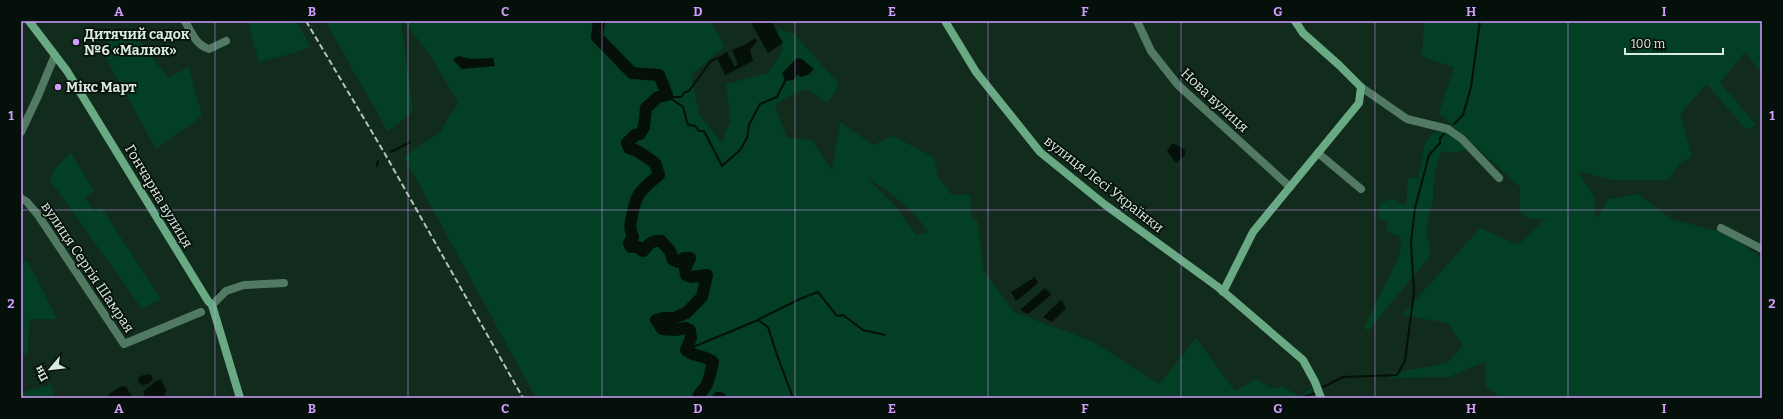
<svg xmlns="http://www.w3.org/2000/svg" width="1783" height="419" viewBox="0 0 1783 419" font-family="Bitter,serif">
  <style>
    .green { fill: #033f25; fill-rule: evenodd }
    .water { fill: #041008 }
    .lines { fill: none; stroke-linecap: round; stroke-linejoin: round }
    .stream { stroke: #041008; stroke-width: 2 }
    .river { stroke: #041008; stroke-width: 12 }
    .street { stroke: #527a62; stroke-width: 8 }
    .secondary { stroke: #69aa85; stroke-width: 8 }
    .rail { stroke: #b3c4ba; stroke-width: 2; stroke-dasharray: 6 3; stroke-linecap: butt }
    .grid { fill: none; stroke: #d19dfe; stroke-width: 1; stroke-opacity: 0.55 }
    .poi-dot { fill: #d19dfe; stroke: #06100a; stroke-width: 1.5 }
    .labels { text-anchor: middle; stroke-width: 3.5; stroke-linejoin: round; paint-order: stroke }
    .poi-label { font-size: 14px; font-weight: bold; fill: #dcebe2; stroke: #06100a; text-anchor: start }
    .street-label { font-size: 14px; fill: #dcebe2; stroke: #06100a }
    .neatline { fill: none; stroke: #d19dfe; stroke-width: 1.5 }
    .grid-label { font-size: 13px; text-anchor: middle; font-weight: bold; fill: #d19dfe }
  </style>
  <rect width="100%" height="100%" fill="#112b1d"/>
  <!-- green -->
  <g class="green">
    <path d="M248 21H297L310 47 294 53 259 62Z"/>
    <path d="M325 21H401L413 111 388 132Z"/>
    <path d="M404 21H710L725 46 691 75 699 114 722 143 730 121 726 84 768 73 783 50 777 29 793 33 839 84 828 103 806 89 787 97 775 105 787 138 812 140 832 171 840 122 873 145 893 136 933 157 938 177 952 195 970 194 972 220 977 219 984 271 1014 312 1092 341 1159 384 1196 338 1235 391 1256 379 1271 388 1283 387 1300 396 1312 388 1313 398H536L404 157 440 132 458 102 430 55ZM865 176C889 192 912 207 928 232L916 235 896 207Z"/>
    <path d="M1424 21H1762V74L1745 52 1720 83 1756 124 1746 130 1707 84 1680 114 1692 156 1680 164 1668 180H1612L1578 171 1594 196 1596 219 1609 199 1638 194 1671 219 1729 234 1762 258V398H1501L1486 387 1485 362 1448 377 1389 378 1394 373 1447 363 1463 346 1448 323 1402 315 1480 228 1518 245 1545 219H1530L1520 212V187L1439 113 1454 68 1422 56Z"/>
    <path d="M130 28 168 78 189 67 202 116 156 149 100 47Z"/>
    <path d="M1436 131 1448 132 1468 149 1455 153 1441 151 1434 175 1433 199 1426 230 1431 255 1368 331 1364 327 1400 254 1401 237 1387 232V222L1378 218 1380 204 1392 198 1406 207 1408 177 1418 179 1425 142Z"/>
    <path d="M71 153 94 191 85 198 94 211 101 207 161 299 142 309 50 180 55 169Z"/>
    <path d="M28 261 57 319H29L28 354 21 355V262Z"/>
    <path d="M51 384 55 398H21V393Z"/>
  </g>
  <!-- water -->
  <g class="water">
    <path d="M750 21H771L783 43 768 53Z"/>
    <path d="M755 38 757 41 750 50 753 61 725 75 717 58 727 52 735 67 738 64 732 50 745 45Z"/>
    <path d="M458 56 471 59 493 58 495 66 462 69 453 60Z"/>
    <path d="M797 58 802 59 814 69 808 75 800 77 798 74 794 80 785 81 782 73Z"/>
    <path d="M1173 143 1185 150V155L1176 163 1167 151Z"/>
    <path d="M1035 277 1038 283 1016 301 1011 292Z"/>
    <path d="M1045 288 1051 295 1028 314 1020 310Z"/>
    <path d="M1061 300 1066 308 1052 322 1043 317Z"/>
    <path d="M150 374 153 379 148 384 142 385 138 381 140 376Z"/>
    <path d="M157 380H161L166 390 164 398H143L145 395 143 392Z"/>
    <path d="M122 386 126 387 133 398H108L109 394Z"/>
  </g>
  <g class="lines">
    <!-- stream -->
    <g class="stream">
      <path d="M667 95 669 97H681L685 92 689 91 710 62 717 58"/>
      <path d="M669 97 683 107 688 125 695 126 699 131H704L722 166 740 150 747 138 749 125 760 104 777 97 785 81"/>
      <path d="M1454 124 1463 115 1471 87 1480 21"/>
      <path d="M391 152 410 142"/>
      <path d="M377 166 378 161"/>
      <path d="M216 295 219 291"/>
      <path d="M759 319 802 298 818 292 837 316 843 315 863 330 885 335"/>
      <path d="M686 350 758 320 768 327 777 355 793 398"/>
      <path d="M1323 387 1343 377 1397 375 1405 361 1414 292 1411 242 1415 208 1429 155 1440 143V138L1444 134"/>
      <path d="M1301 398 1315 393"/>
    </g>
    <!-- river -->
    <g class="river">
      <path d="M599 21 597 37 632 73 659 75 667 95 658 97 646 108 644 127 640 134 635 135 627 143 629 148C639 150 647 158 655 163L659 175C641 190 636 193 632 216 630 225 629 229 633 237L629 243 631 247H638L643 251C649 244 652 240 661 241L670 251 673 260 679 262 684 258H690L685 269 686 275 691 277 707 275 702 297 686 313 674 318H663L656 320 662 329 675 330 686 328 690 330 691 338 686 350C693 357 705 355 713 362 711 369 710 377 707 384 705 390 699 392 698 398"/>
      <path d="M718 398H720"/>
    </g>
    <!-- street -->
    <g class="street">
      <path d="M185 21C191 32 196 45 209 49L226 41"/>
      <path d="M1137 21 1151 51 1178 85 1290 187"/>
      <path d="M1361 87 1407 119 1448 129 1462 139 1499 178"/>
      <path d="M21 132 38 96 55 55"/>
      <path d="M1318 153 1361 189"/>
      <path d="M21 198 27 202 38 215 124 344 201 312"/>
      <path d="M1721 228 1762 249"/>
      <path d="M212 305 226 291 244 285 284 283"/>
    </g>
    <!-- secondary -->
    <g class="secondary">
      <path d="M29 21 67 71 208 301 212 305 240 398"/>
      <path d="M945 21 976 72 1040 152 1104 204 1218 287 1303 360 1315 382 1321 398"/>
      <path d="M1223 292 1253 232 1359 103 1361 87 1339 65 1303 33 1295 21"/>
    </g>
    <!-- rail -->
    <path class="rail" d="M306 21 385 154 523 398"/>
  </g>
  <!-- grid -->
  <path class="grid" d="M215 21V398M408 21V398M602 21V398M795 21V398M988 21V398M1181 21V398M1375 21V398M1568 21V398M21 210H1762"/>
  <!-- markers -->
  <g class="poi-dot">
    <circle cx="76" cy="42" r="4"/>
    <circle cx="58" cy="87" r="4"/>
  </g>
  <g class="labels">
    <!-- poi labels -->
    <g class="poi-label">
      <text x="84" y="39">Дитячий садок<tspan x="84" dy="16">№6 «Малюк»</tspan></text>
      <text x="66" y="92">Мікс Март</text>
    </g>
    <!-- street labels -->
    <g class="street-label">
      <text transform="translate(1215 100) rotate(43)" y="5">Нова вулиця</text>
      <text transform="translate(1104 184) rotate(38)" y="5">вулиця Лесі Українки</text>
      <text transform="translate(159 196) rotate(59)" y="5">Гончарна вулиця</text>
      <text transform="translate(88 267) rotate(56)" y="5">вулиця Сергія Шамрая</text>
    </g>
  </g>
  <!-- border -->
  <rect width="1783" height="419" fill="none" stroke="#06100a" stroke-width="44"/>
  <!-- north arrow -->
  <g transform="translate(50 369) rotate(242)" stroke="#06100a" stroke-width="3" paint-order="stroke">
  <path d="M0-3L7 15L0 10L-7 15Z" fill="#dcebe2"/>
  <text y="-6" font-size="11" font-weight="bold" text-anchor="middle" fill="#dcebe2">Пн</text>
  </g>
  <!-- scale -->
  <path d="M1625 48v6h98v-6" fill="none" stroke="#dcebe2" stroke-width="2"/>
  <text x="1631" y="48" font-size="12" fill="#dcebe2" stroke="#06100a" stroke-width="3" paint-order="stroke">100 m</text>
  <rect x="22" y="22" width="1739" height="375" class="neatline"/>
  <g class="grid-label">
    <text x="119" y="16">A</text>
    <text x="312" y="16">B</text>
    <text x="505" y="16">C</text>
    <text x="698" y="16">D</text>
    <text x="892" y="16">E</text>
    <text x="1085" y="16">F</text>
    <text x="1278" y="16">G</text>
    <text x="1471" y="16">H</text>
    <text x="1664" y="16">I</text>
    <text x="11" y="120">1</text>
    <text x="1772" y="120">1</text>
    <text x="11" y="308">2</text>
    <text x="1772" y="308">2</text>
    <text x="119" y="413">A</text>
    <text x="312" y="413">B</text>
    <text x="505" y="413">C</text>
    <text x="698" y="413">D</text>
    <text x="892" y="413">E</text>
    <text x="1085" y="413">F</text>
    <text x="1278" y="413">G</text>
    <text x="1471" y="413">H</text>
    <text x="1664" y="413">I</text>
  </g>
</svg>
